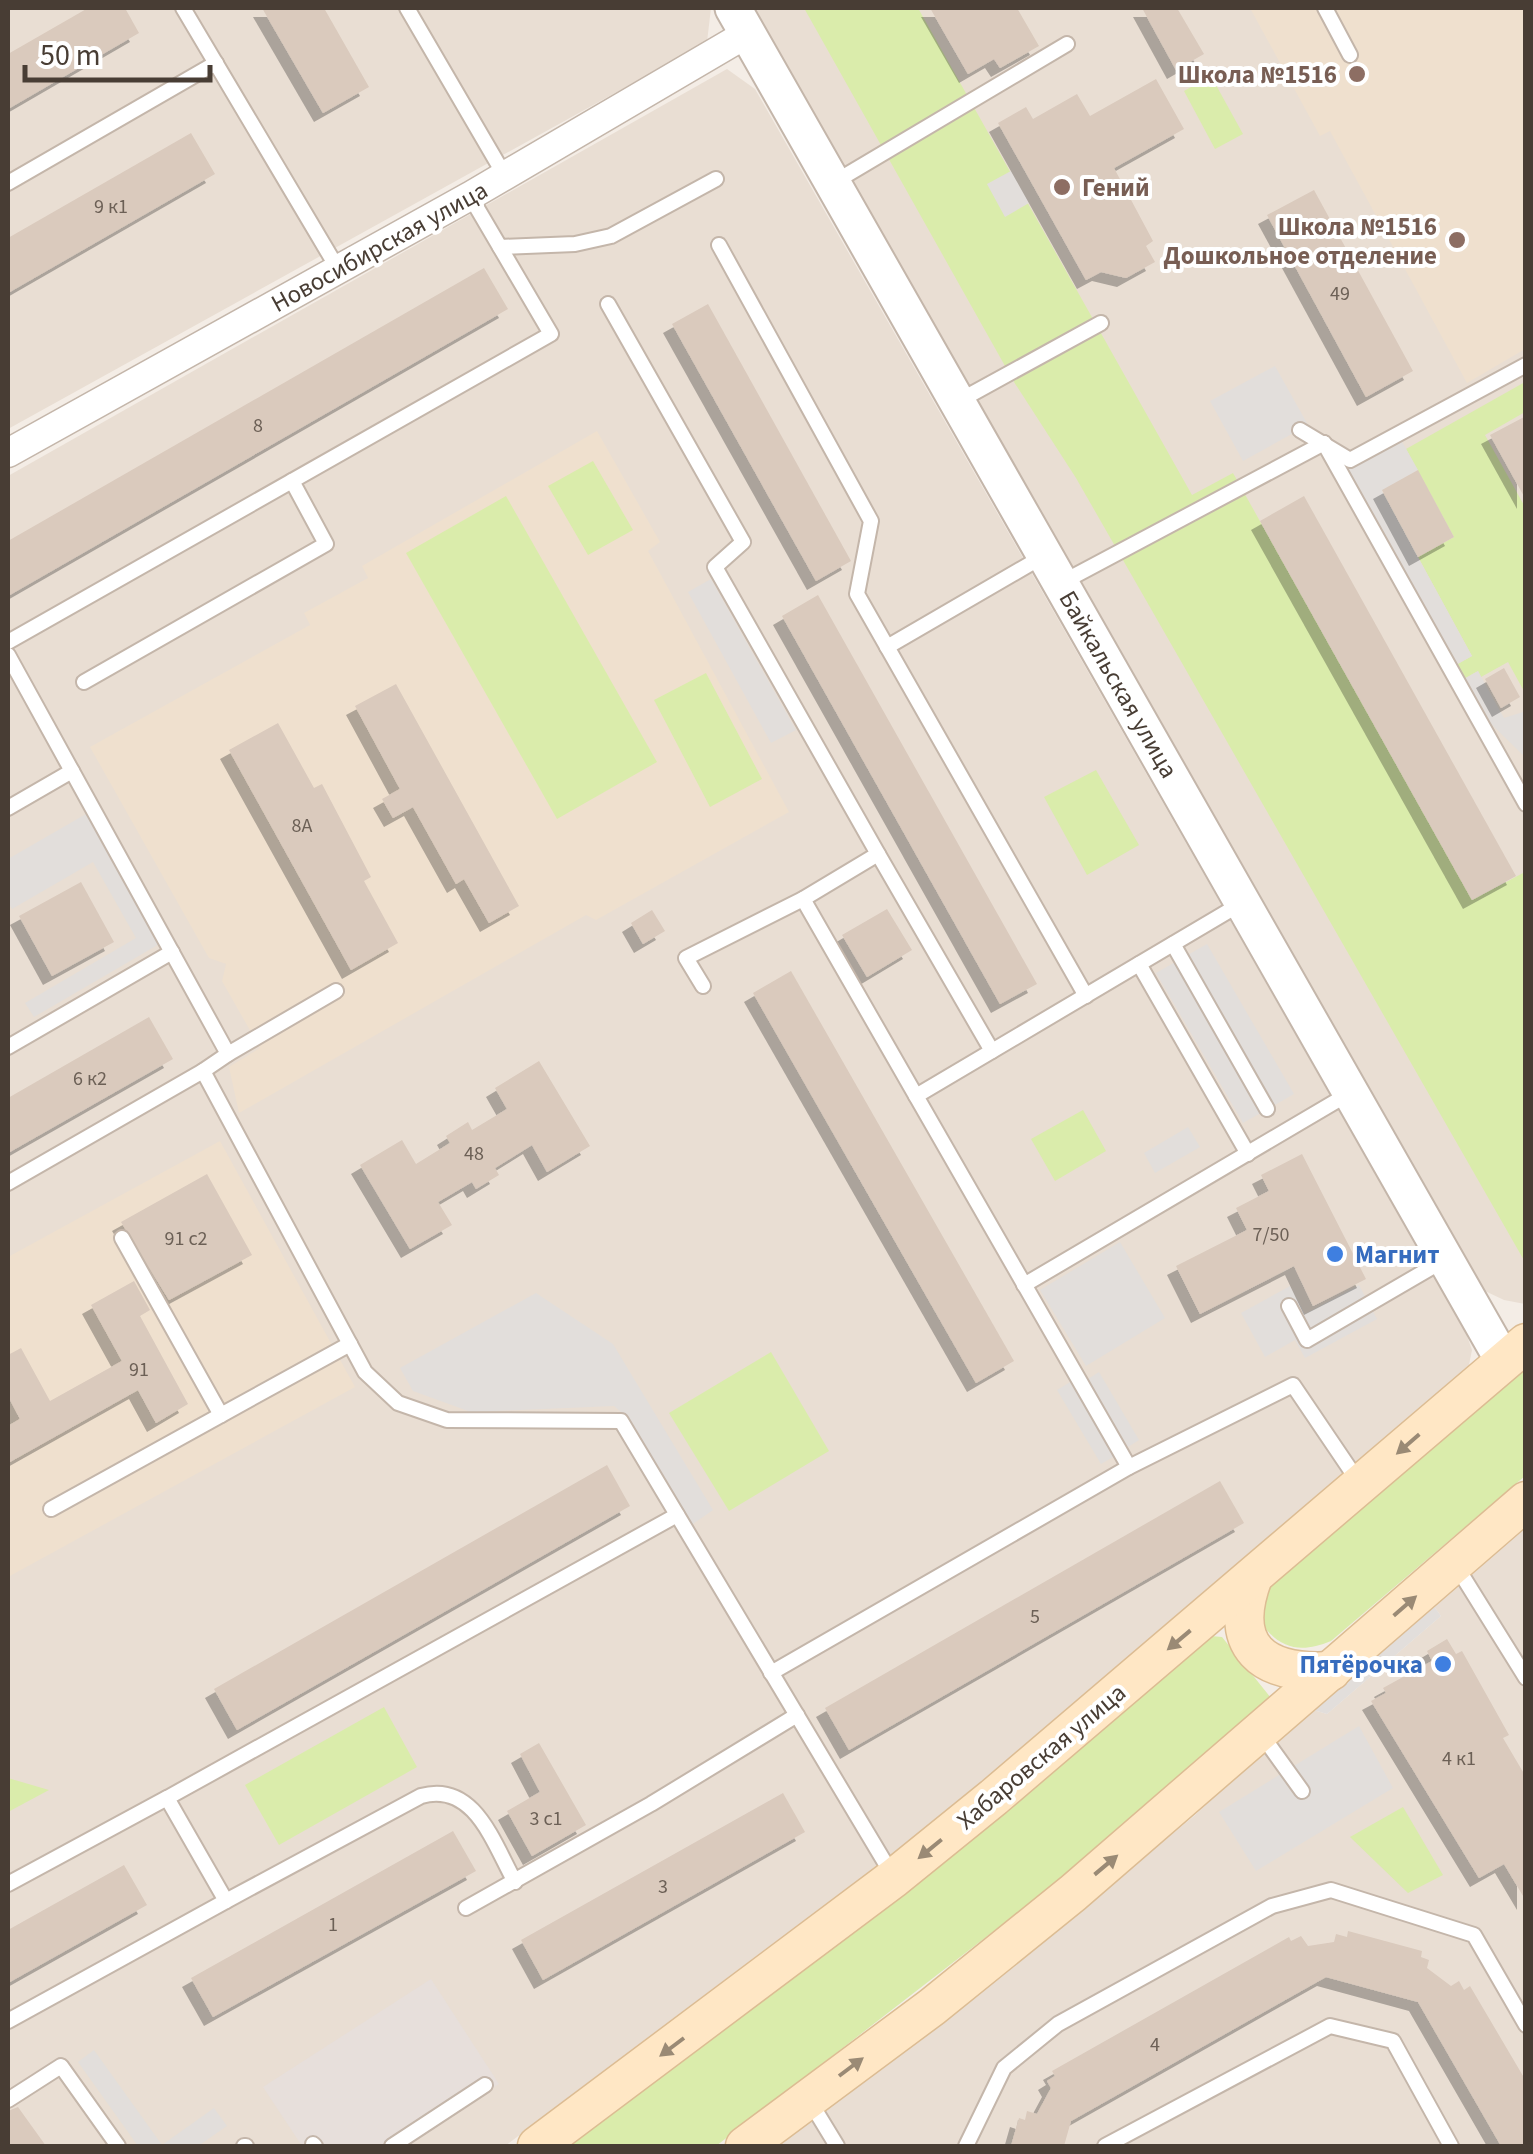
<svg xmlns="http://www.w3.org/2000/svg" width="1533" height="2154" viewBox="0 0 1533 2154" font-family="'Source Sans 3',sans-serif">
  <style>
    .residential { fill: #e9ded3 }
    .industrial { fill: #e7dfdb }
    .education { fill: #efe0ce }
    .green { fill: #daecab }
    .parking { fill: #e2dedb }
    .building { fill: #dacabd; filter: url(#shadow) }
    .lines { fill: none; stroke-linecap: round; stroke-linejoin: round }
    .service-casing { stroke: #c4b6aa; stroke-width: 18 }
    .minor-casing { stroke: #c4b6aa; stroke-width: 31 }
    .tertiary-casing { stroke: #c4b6aa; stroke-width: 39 }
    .secondary-casing { stroke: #dcbc93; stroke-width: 41 }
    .service { stroke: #fff; stroke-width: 14 }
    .minor { stroke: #fff; stroke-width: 28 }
    .tertiary { stroke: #fff; stroke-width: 35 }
    .secondary { stroke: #ffe7c5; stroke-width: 38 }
    .oneway { fill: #9a8a75 }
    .education-dot { fill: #8d6e63; stroke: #fff; stroke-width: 4 }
    .shop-dot { fill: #3f7fe0; stroke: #fff; stroke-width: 4 }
    .labels { text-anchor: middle; stroke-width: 8; stroke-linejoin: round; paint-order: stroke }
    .number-label { font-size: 20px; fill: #6c6056 }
    .education-label { font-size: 25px; font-weight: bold; fill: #785e54; stroke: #fff; text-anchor: end }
    .street-label { font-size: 25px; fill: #483d34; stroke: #fff }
    .shop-label { font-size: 25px; font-weight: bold; fill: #366cbe; stroke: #fff; text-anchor: start }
  </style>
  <defs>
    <filter id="shadow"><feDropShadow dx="-9" dy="9" stdDeviation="0" flood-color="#0004"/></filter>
  </defs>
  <rect width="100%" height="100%" fill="#f4ede6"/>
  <!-- residential -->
  <g class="residential">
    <path d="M8 8H711L707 42 8 429Z"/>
    <path d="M751 8H1525V1304L1504 1300 1485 1291 1471 1273Z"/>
    <path d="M727 69 755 89 1466 1333 1472 1350 1468 1370 929 1829 505 2146H8V476Z"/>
    <path d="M1525 1525V2146H773L1081 1910 1194 1816 1310 1709 1327 1714 1441 1616 1433 1605Z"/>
  </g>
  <!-- industrial -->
  <path class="industrial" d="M431 1979 499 2084 402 2146H302L263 2087Z"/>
  <!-- education -->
  <g class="education">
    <path d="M1250 8H1525V349L1467 383 1330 131 1320 136Z"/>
    <path d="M597 431 660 542 648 551 789 812 596 920 586 915 239 1113 229 1067 260 1048 222 981 226 964 209 958 90 747 310 625 304 613 368 578 362 566Z"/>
    <path d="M220 1141 355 1387 8 1577V1257Z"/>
  </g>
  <!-- green -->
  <g class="green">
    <path d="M804 8H918L1192 495 1233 473 1472 900 1525 872V1262L1076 478 1014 382Z"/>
    <path d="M1211 76 1243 134 1215 149 1184 91Z"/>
    <path d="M1525 382V412L1485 435 1525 507V693L1508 662 1481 677 1478 671 1462 680 1454 666 1472 656 1418 557 1454 537 1406 449Z"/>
    <path d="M593 461 633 530 588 555 548 486Z"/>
    <path d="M506 496 657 762 557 819 406 553Z"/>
    <path d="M706 673 762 779 710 807 654 700Z"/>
    <path d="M1096 770 1139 845 1087 875 1044 797Z"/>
    <path d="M1083 1110 1106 1151 1055 1181 1031 1139Z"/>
    <path d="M771 1352 829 1451 729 1511 669 1413Z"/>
    <path d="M1525 1366V1476L1331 1641C1302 1653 1281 1650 1262 1624L1268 1580Z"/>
    <path d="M1211 1636 1222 1637 1271 1698 1057 1882 716 2146H567L908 1889Z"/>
    <path d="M384 1707 417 1767 279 1845 245 1785Z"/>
    <path d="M8 1778 49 1790 8 1812Z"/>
    <path d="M1403 1807 1443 1875 1408 1893 1350 1837Z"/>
  </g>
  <!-- parking -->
  <g class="parking">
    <path d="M1011 171 1029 203 1005 217 987 184Z"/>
    <path d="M1275 366 1308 425 1243 461 1210 401Z"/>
    <path d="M1400 438 1418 470 1382 491 1472 656 1454 666 1346 467Z"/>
    <path d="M711 579 796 730 771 743 688 592Z"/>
    <path d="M1478 671 1504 718 1523 712 1525 716V757L1487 720 1462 680Z"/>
    <path d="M86 814 161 943 34 1017 25 1003 136 938 93 862 12 909 8 902V859Z"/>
    <path d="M1207 944 1294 1094 1243 1123 1156 973Z"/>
    <path d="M1188 1127 1200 1147 1155 1173 1144 1153Z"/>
    <path d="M1120 1242 1165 1318 1086 1366 1040 1290Z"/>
    <path d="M1359 1285 1377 1319 1305 1358 1295 1340 1265 1357 1241 1313 1290 1286 1305 1314Z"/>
    <path d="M536 1293 613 1344 713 1510 690 1526 628 1418 614 1406 471 1412 413 1391 400 1368Z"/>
    <path d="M1099 1372 1139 1440 1128 1447 1088 1379Z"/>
    <path d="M1072 1381 1115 1456 1101 1464 1057 1390Z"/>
    <path d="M1433 1605 1441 1616 1327 1714 1310 1709Z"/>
    <path d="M1359 1726 1393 1788 1256 1871 1219 1812Z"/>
    <path d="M94 2050 162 2145 214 2108 227 2126 198 2146H138L78 2062Z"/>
  </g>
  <!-- building -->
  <g class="building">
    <path d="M88 8H125L139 33 8 109V54Z"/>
    <path d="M262 8H324L369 87 323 113Z"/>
    <path d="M930 8H1017L1039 46 1000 68 994 59 968 74Z"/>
    <path d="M1142 8H1177L1204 54 1176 70Z"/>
    <path d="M1156 79 1184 129 1114 168 1153 241 1146 246 1155 262 1126 278 1101 272 1086 280 998 123 1026 107 1033 119 1077 94 1090 116Z"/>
    <path d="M191 133 215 174 8 293V238Z"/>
    <path d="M1314 190 1413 371 1366 397 1267 215Z"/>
    <path d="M484 268 508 309 8 596V541Z"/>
    <path d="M708 304 851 561 816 581 672 324Z"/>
    <path d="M1526 416V500L1490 435Z"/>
    <path d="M1418 470 1454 537 1418 557 1382 490Z"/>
    <path d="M1304 496 1516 876 1472 900 1260 521Z"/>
    <path d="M818 595 1037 984 1000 1004 782 616Z"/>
    <path d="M1504 668 1520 697 1501 708 1485 679Z"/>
    <path d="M396 684 519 906 489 923 464 879 456 884 413 807 393 818 382 799 400 789 355 706Z"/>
    <path d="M278 723 314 788 322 784 371 877 364 881 398 943 351 970 229 750Z"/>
    <path d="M81 882 114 942 52 976 19 916Z"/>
    <path d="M887 909 912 950 867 977 842 935Z"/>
    <path d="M652 910 665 931 643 944 631 923Z"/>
    <path d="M791 971 1014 1361 976 1383 753 993Z"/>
    <path d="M149 1017 173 1059 8 1153V1098Z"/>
    <path d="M539 1061 590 1146 547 1172 532 1145 495 1168 499 1175 476 1189 472 1182 438 1202 452 1225 410 1249 360 1165 402 1140 416 1164 450 1143 446 1136 468 1122 472 1130 507 1109 495 1088Z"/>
    <path d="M1302 1154 1366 1279 1313 1306 1294 1266 1200 1314 1176 1266 1247 1230 1236 1208 1269 1191 1261 1175Z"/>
    <path d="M207 1174 252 1255 169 1300 121 1222Z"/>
    <path d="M134 1281 150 1310 140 1316 188 1404 156 1423 138 1390 8 1463V1426L20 1419 8 1396V1355L21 1348 50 1401 122 1361 91 1305Z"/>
    <path d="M607 1465 630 1506 237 1730 214 1689Z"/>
    <path d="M1220 1481 1244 1523 849 1750 825 1708Z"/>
    <path d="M1447 1639 1456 1654 1462 1651 1509 1735 1503 1738 1526 1777V1901L1504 1864 1479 1878 1371 1701 1386 1693 1383 1688 1432 1661 1427 1651Z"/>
    <path d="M539 1743 586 1825 532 1856 507 1811 540 1792 520 1754Z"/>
    <path d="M783 1793 805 1832 543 1980 521 1940Z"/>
    <path d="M453 1831 476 1871 213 2017 191 1978Z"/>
    <path d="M124 1865 147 1905 8 1983V1930Z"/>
    <path d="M1348 1931 1422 1951 1421 1957 1429 1960 1427 1968 1451 1986 1459 1981 1464 1990 1470 1986 1526 2081V2146H1501L1418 2002 1326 1977 1071 2121 1064 2146H1011L1019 2118 1025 2120 1027 2111 1037 2114 1051 2088 1047 2081 1055 2076 1052 2071 1289 1937 1291 1941 1301 1936 1308 1946 1334 1942 1336 1934 1347 1937Z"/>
    <path d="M18 2107 46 2146H8V2111Z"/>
  </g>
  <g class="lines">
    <defs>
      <g id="service">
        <path d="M183 8 338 269"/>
        <path d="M407 8 505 176"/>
        <path d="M1325 8 1350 55"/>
        <path d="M8 183 216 63"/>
        <path d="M833 183 1067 44"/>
        <path d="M719 245 871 521 857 594 1086 996"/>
        <path d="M500 247 575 244 611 236 716 179"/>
        <path d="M608 304 743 542 715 567 878 854 803 899 686 958 703 986"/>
        <path d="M957 402 1101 323"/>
        <path d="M1300 430 1350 460 1526 365"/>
        <path d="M1324 443 1526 804"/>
        <path d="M1061 583 1324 443"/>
        <path d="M8 642 551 334 470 196"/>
        <path d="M887 647 1042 557"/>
        <path d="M8 655 228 1054 203 1071 365 1372 398 1403 447 1420 621 1421 893 1876"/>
        <path d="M84 682 326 544 292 481"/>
        <path d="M8 808 72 771"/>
        <path d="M878 854 992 1051"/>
        <path d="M803 899 1129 1467"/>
        <path d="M1173 944 1267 1109"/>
        <path d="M1139 964 1248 1154"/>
        <path d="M8 1047 172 952"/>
        <path d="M228 1054 336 991"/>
        <path d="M916 1096 1242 903"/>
        <path d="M8 1183 203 1071"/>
        <path d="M122 1238 221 1415 350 1344"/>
        <path d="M1024 1285 1350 1093"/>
        <path d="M1289 1306 1307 1340 1446 1259"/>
        <path d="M51 1509 221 1415"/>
        <path d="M1455 1564 1526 1678"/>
        <path d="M771 1673 1129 1467 1293 1385 1360 1484"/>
        <path d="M1261 1734 1302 1791"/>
        <path d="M8 1884 167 1798"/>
        <path d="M226 1901 421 1796C474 1781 493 1842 515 1882"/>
        <path d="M466 1908 651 1804 797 1715"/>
        <path d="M8 2021 226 1901 167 1798 677 1515"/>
        <path d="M8 2100 61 2066 118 2146"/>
        <path d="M809 2100 837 2146"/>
        <path d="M313 2144 315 2146"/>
        <path d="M244 2146H246"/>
        <path d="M392 2146 485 2085"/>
        <path d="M966 2146 1004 2068 1058 2024 1272 1906 1331 1890 1474 1935 1526 2025"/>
        <path d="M1105 2146 1330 2026 1393 2041 1451 2146"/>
      </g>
      <path id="minor" d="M8 453 470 196 748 33"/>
      <path id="tertiary" d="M733 8 1504 1362"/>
      <g id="secondary">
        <path d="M1253 1577C1227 1647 1262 1675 1331 1671"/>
        <path d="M537 2146 894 1878 994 1797 1526 1343"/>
        <path d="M745 2146 932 2007 1073 1893 1526 1501"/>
      </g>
    </defs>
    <!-- service casing -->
    <use href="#service" class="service-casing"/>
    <!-- minor casing -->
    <use href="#minor" class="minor-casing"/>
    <!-- tertiary casing -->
    <use href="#tertiary" class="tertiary-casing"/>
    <!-- secondary casing -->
    <use href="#secondary" class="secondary-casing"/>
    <!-- service -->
    <use href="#service" class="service"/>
    <!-- minor -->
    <use href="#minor" class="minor"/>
    <!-- tertiary -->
    <use href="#tertiary" class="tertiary"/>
    <!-- secondary -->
    <use href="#secondary" class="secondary"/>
  </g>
  <!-- one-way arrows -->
  <defs><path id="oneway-solid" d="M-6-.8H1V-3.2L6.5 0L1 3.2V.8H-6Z" transform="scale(2.5)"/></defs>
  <g class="oneway">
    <use href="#oneway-solid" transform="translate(1408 1444) rotate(139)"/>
    <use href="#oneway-solid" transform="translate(1405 1606) rotate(-41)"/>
    <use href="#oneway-solid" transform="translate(1179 1640) rotate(140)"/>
    <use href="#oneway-solid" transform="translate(930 1849) rotate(141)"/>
    <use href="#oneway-solid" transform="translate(1106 1865) rotate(-40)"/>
    <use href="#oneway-solid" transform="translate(672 2047) rotate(143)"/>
    <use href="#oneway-solid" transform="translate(851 2067) rotate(-37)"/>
  </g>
  <!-- markers -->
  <g class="education-dot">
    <circle cx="1357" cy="74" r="10"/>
    <circle cx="1062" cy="187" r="10"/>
    <circle cx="1457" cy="240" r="10"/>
  </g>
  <g class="shop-dot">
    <circle cx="1335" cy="1254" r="10"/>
    <circle cx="1443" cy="1664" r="10"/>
  </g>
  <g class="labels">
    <!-- number labels -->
    <g class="number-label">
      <text x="111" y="213">9 к1</text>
      <text x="1340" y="300">49</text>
      <text x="258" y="432">8</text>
      <text x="302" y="832">8А</text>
      <text x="90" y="1085">6 к2</text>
      <text x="474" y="1160">48</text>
      <text x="1271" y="1241">7/50</text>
      <text x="186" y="1245">91 с2</text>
      <text x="139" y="1376">91</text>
      <text x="1035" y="1623">5</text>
      <text x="1459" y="1765">4 к1</text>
      <text x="546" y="1825">3 с1</text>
      <text x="663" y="1893">3</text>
      <text x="333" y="1931">1</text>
      <text x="1155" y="2051">4</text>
    </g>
    <!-- education labels -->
    <g class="education-label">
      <text x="1337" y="83">Школа №1516</text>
      <text x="1082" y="196" text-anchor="start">Гений</text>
      <text x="1437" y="235">Школа №1516<tspan x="1437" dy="29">Дошкольное отделение</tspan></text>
    </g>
    <!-- street labels -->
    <g class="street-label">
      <text transform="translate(379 246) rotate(-29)" y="9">Новосибирская улица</text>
      <text transform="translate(1119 684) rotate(60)" y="9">Байкальская улица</text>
      <text transform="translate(1041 1756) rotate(-40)" y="9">Хабаровская улица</text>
    </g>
    <!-- shop labels -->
    <g class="shop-label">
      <text x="1355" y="1263">Магнит</text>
      <text x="1423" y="1673" text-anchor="end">Пятёрочка</text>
    </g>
  </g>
  <!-- border -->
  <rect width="1533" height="2154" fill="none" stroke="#483d34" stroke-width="20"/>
  <!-- scale -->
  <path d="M25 65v15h185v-15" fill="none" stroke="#483d34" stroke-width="5"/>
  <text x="40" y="65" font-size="30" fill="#483d34" stroke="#ffffff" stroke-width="8" paint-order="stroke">50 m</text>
</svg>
